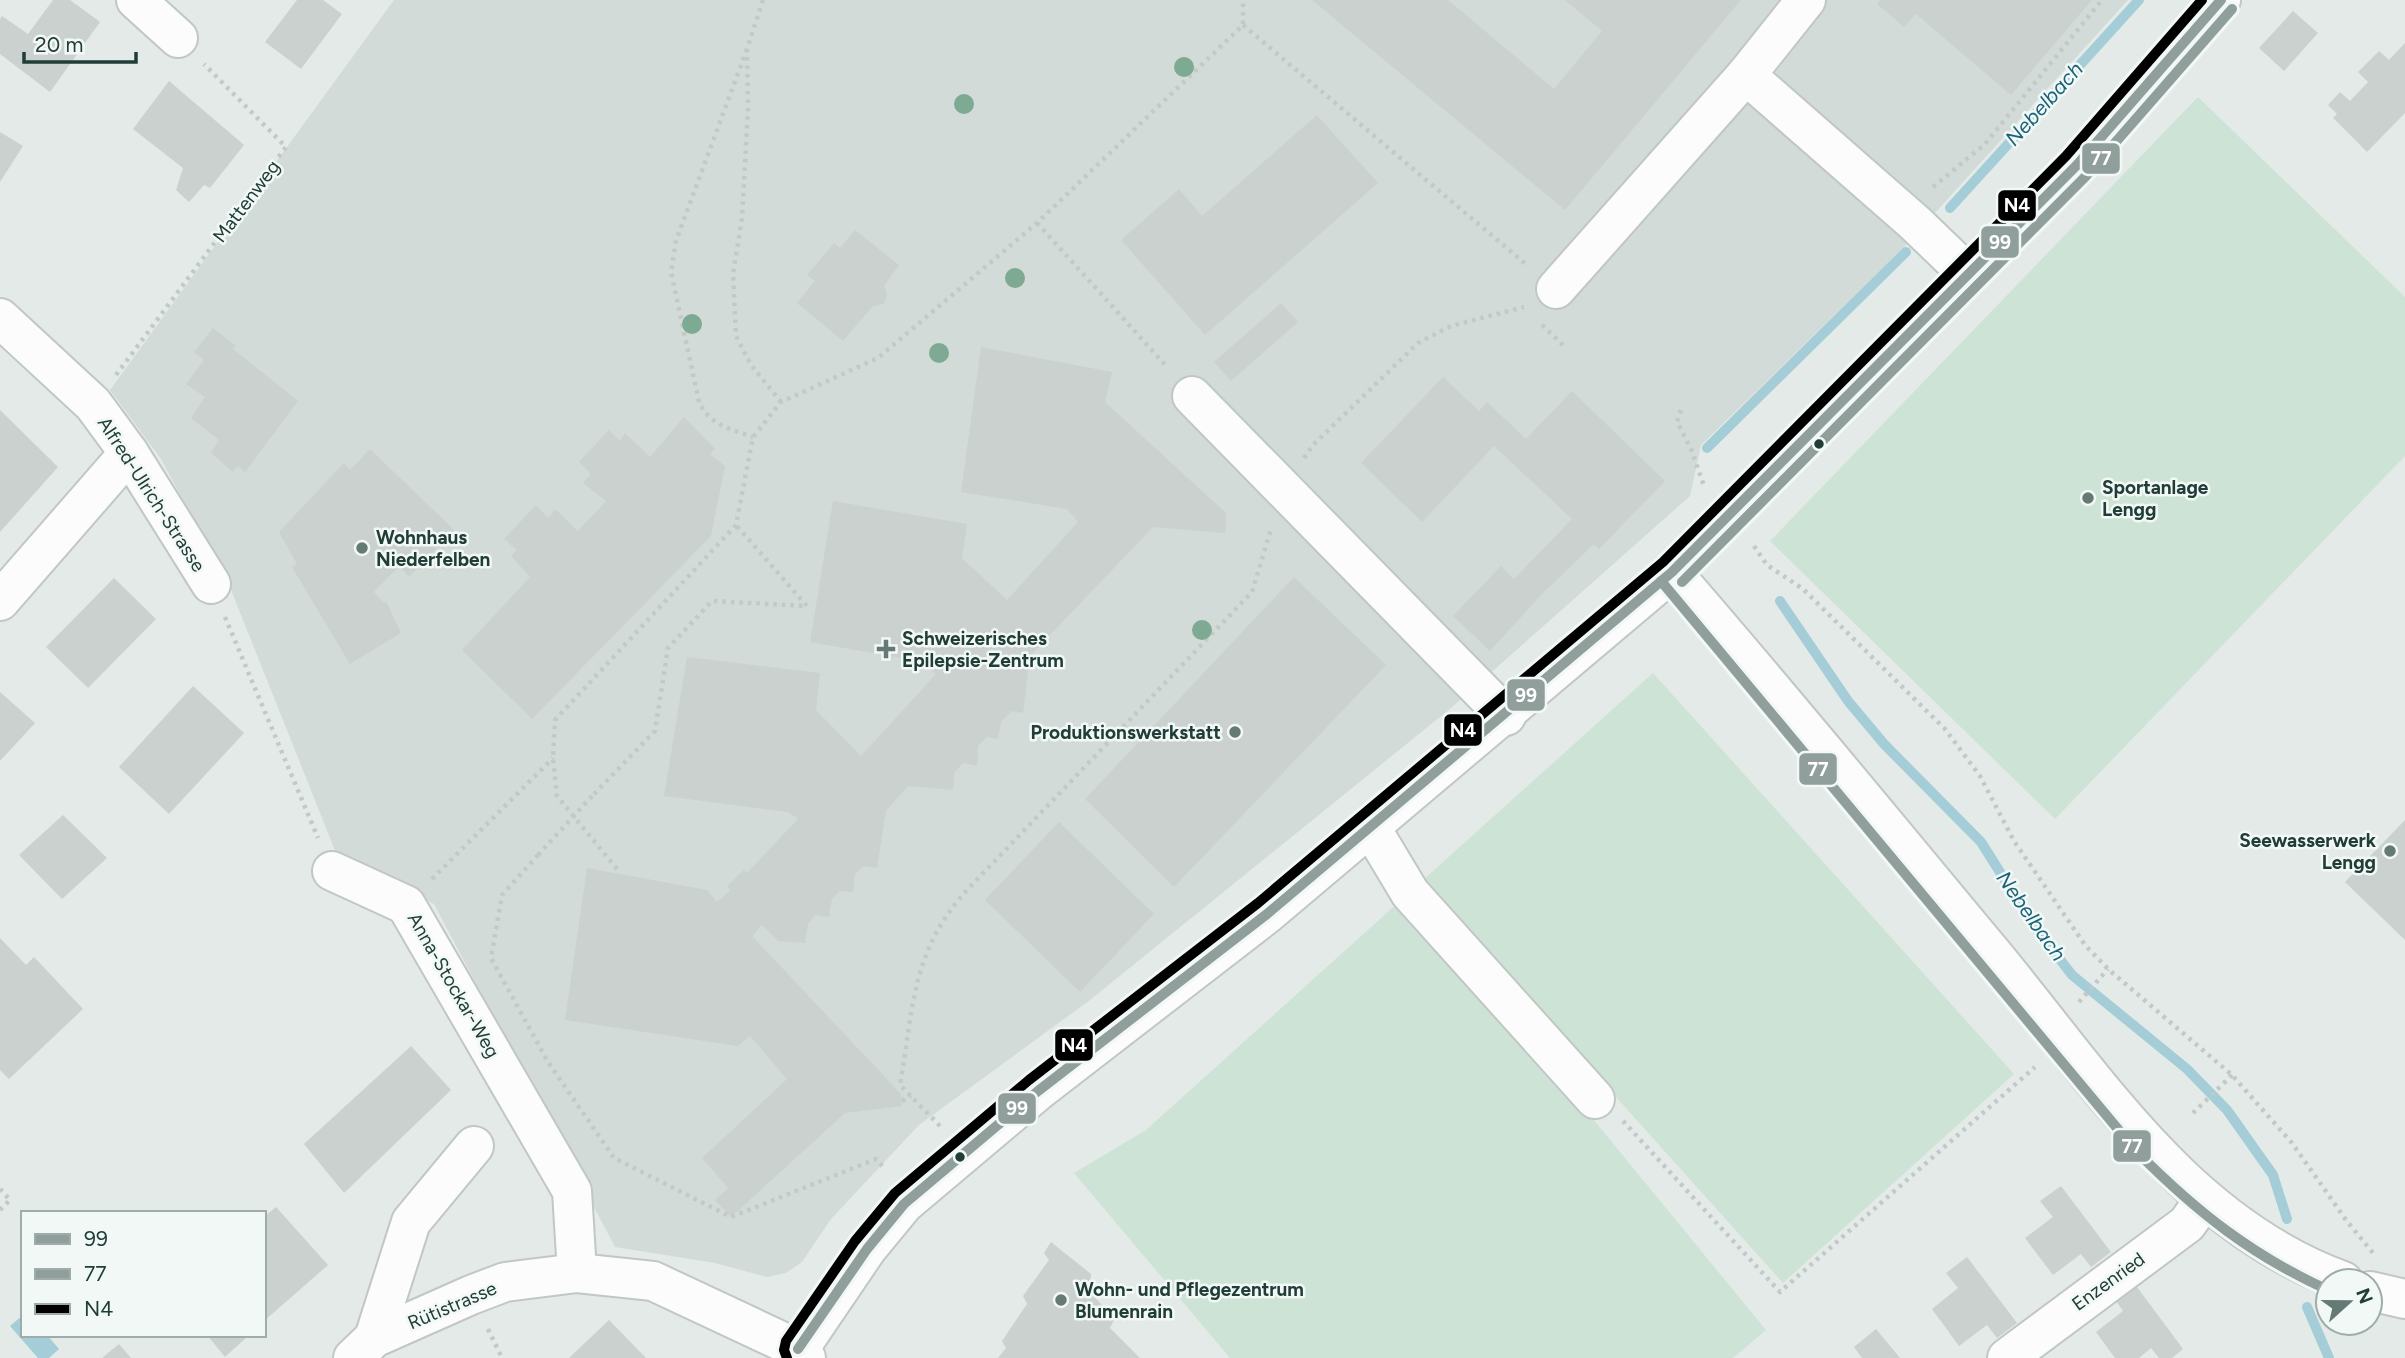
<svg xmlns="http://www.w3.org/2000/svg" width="2405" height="1358" viewBox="0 0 2405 1358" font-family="Figtree,sans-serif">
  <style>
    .built { fill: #d2dbd7 }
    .green { fill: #cde3d5 }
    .water { fill: #a4cdd8 }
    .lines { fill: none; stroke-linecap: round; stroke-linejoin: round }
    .stream { stroke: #a4cdd8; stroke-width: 10 }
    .building { fill: #cbd1cf }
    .minor-casing { stroke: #c1c7c4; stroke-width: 42 }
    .path { stroke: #c1cac8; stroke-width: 4.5; stroke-dasharray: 3.5 5; stroke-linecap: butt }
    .minor { stroke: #fbfcfb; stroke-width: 38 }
    .path-bridge { stroke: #c1cac8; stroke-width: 4.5; stroke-dasharray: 3.5 5; stroke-linecap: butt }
    .bus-1-casing { stroke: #f2f8f6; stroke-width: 16 }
    .bus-2-casing { stroke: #f2f8f6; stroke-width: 16 }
    .bus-3-casing { stroke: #f2f8f6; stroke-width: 16 }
    .bus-1 { stroke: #909e9c; stroke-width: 10 }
    .bus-2 { stroke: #909e9c; stroke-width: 10 }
    .bus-3 { stroke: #000; stroke-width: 10 }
    .tree { fill: #7ea992 }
    .bus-dot { fill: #213d38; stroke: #f2f8f6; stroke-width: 2.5 }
    .poi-dot { fill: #657a75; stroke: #f2f8f6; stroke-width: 2.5 }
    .labels { text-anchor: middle; stroke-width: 5; stroke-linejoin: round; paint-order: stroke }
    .street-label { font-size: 19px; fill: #213d38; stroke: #f2f8f6 }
    .poi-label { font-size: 19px; font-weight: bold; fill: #213d38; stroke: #f2f8f6; text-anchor: start }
    .water-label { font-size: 21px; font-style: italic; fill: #1b637a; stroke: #f2f8f6 }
    .line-badge { stroke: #f2f8f6; stroke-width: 2.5 }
    .badge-label { font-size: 19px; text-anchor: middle; font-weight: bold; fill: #fff }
  </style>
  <rect width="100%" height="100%" fill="#e4eae7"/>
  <!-- built -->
  <path class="built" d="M394 0H2128L1904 247 1701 445 1690 496 1451 708 1090 1000 919 1125 831 1219 802 1262 786 1273 767 1277 715 1263 615 1247 434 904 336 853 231 590 161 459 110 390Z"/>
  <!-- green -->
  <g class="green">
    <path d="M2198 97 2405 297V456L2055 819 1770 541Z"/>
    <path d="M1653 673 2014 1074 1783 1283 1422 881Z"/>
    <path d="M1400 901 1570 1091 1766 1330 1733 1358H1230L1074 1173 1146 1130Z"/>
  </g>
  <!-- water -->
  <path class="water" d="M23 1315V1335H47L59 1349 49 1358H38L10 1326Z"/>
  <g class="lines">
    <!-- stream -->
    <g class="stream">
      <path d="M1950 208 2139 0"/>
      <path d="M1707 448 1906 252"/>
      <path d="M1780 601 1848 701 1884 744 1981 842 2032 923 2072 975 2187 1069 2227 1110 2273 1175 2287 1219"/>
      <path d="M2307 1307 2329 1358"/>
    </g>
  </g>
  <!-- building -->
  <g class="building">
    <path d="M53 0H70L100 22 50 92 0 54V19L2 16 28 34Z"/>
    <path d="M297 0H323L342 14 301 69 265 42Z"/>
    <path d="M1312 0H1448L1554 89 1602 31 1565 0H1741L1565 210Z"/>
    <path d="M1880 0H2092L2011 95 1916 14 1904 27 1877 4Z"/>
    <path d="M2293 11 2318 33 2284 71 2259 48Z"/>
    <path d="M2405 43V113L2367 152 2333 118 2337 114 2328 105 2340 92 2350 101 2368 82 2358 72 2379 51 2389 60Z"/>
    <path d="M169 81 244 145 210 188 204 185 189 202 176 190 183 168 133 129Z"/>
    <path d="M1317 115 1378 183 1205 335 1121 240 1179 189 1202 216Z"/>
    <path d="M0 132 23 146 0 182Z"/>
    <path d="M855 230 899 265 884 286 887 293 885 303 872 307 843 341 797 303 815 281 807 275 834 243 840 248Z"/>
    <path d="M1281 303 1298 322 1231 381 1214 362Z"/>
    <path d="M213 328 235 345 233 349 298 401 245 472 238 466 233 472 211 453 219 440 191 418 205 397 186 384 204 360 194 352Z"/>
    <path d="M981 347 1112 372 1105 402 1226 513 1225 533 1153 527 1030 656 1023 713 1012 711 1001 722 998 739 987 737 978 746 977 766 963 763 954 773 953 790 908 786 886 811 877 868 864 866 855 874 853 892 840 891 832 899 829 917 815 915 808 924 805 943 778 941 762 925 752 936 901 1094 902 1106 845 1113 731 1217 715 1200 728 1188 702 1158 787 1079 750 1036 738 1046 565 1020 587 868 707 890 717 902 730 891 727 886 744 870 747 873 798 819 788 812 664 796 687 657 820 673 816 710 861 756 936 674 923 662 810 642 833 501 967 524 962 558 1007 600 1078 522 1067 509 961 492Z"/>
    <path d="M1443 377 1479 411 1487 402 1526 439 1572 391 1665 481 1599 549 1594 544 1541 595 1490 651 1453 616 1501 566 1514 579 1572 519 1494 446 1422 522 1361 463Z"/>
    <path d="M0 410 58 467 0 532Z"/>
    <path d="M684 417 715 449 710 454 725 466 711 536 532 719 462 650 530 577 511 556 517 550 504 539 536 505 548 518 555 509 578 531 606 501 583 483 591 474 579 462 609 430 620 441 625 433 650 457Z"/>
    <path d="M370 449 454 530 409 577 399 566 374 592 384 603 386 601 401 633 350 664 292 567 297 564 279 532 344 463 350 470Z"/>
    <path d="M1294 577 1386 665 1174 887 1085 799Z"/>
    <path d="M114 578 156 619 88 688 46 647Z"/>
    <path d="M193 686 244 733 169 814 119 767Z"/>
    <path d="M0 692 35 723 0 761Z"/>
    <path d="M63 815 107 858 62 899 19 855Z"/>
    <path d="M2405 820V940L2345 882Z"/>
    <path d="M1059 822 1154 914 1080 992 985 900Z"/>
    <path d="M0 938 26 965 34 957 83 1009 9 1079 0 1070Z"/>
    <path d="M411 1046 451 1090 344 1193 304 1144Z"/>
    <path d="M2061 1186 2111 1252 2091 1267 2081 1254 2053 1275 2025 1238 2053 1217 2040 1201Z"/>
    <path d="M276 1207 328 1265 264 1321V1217Z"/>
    <path d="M1051 1242 1091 1274 1090 1291 1114 1320 1110 1328 1140 1358H998L1006 1348 1002 1341 1027 1304 1023 1296 1049 1260 1044 1253Z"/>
    <path d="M1967 1257 2017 1323 1997 1338 1987 1325 1959 1346 1932 1309 1958 1288 1946 1273Z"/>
    <path d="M2134 1283 2183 1349 2172 1358H2159L2151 1348 2139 1358H2115L2096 1332 2123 1311 2114 1298Z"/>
    <path d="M609 1320 646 1358H569Z"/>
    <path d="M1876 1329 1900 1358H1862L1854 1347Z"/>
    <path d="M207 1335H249L225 1357Z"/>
    <path d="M119 1344 131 1358H102Z"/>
  </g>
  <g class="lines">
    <defs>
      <g id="minor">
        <path d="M136 0 178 38"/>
        <path d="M1746 75 1915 223 1968 274"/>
        <path d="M1556 289 1746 75 1806 0"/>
        <path d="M0 318 93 404 129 453 211 584"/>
        <path d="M1192 396 1506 716"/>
        <path d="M1672 572C1781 697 1886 826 1992 953 2095 1077 2185 1224 2343 1281"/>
        <path d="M0 601 129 453"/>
        <path d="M1371 828 1410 893 1595 1099"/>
        <path d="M332 871 406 905 572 1191 577 1273"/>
        <path d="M2370 1291 2405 1299"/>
        <path d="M374 1338 411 1222 474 1146"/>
        <path d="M353 1358 374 1338 471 1295 505 1282 577 1273 653 1281 798 1349 806 1358"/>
        <path d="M793 1358 867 1249 904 1204 1038 1091 1267 914 1672 572 2076 166 2221 0"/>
        <path d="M2007 1358 2187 1224 2204 1200"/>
      </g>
    </defs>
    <!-- minor casing -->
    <use href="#minor" class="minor-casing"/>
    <!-- path -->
    <g class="path">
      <path d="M763 0 747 49 748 109 742 218 733 274 736 336 751 365 781 402"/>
      <path d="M1243 25 1528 266"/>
      <path d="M747 49 676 241 671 272 699 402C710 425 730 429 753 437"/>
      <path d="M1933 187 1985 144 2102 0"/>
      <path d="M1037 223 1168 368"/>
      <path d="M1542 325 1564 346"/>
      <path d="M116 375 286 147 204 64"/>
      <path d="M1681 410 1677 422 1691 449 1704 486"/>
      <path d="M1304 458 1313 445 1418 343 1451 326 1524 307"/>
      <path d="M1754 546 1767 565 1803 589 1945 729 1980 776 2014 841 2085 945 2108 969 2232 1075 2292 1143 2346 1220 2373 1253"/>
      <path d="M225 617 318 838"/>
      <path d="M594 794 655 731 668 648 712 601 807 606 736 525"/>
      <path d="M538 855 502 895 491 958 548 1062 614 1158 731 1217 876 1159 885 1169"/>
      <path d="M617 869 557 796 553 758 555 720 736 525 753 437 781 402 878 358 1037 223 1243 25V0"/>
      <path d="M432 879 553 758"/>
      <path d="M2079 1002 2108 969"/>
      <path d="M902 1101 911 1096"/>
      <path d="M2193 1113 2232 1075"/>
      <path d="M1623 1121 1780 1292 2035 1067"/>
      <path d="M940 1126 900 1085C914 1006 911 951 968 889L1252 592 1271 529"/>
      <path d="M0 1189 10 1200 0 1210"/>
      <path d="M488 1329 502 1358"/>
    </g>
    <!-- minor -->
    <use href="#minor" class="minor"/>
    <!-- path-bridge -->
    <path class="path-bridge" d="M538 855 594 794"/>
    <defs>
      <path id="bus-1" d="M798 1349 867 1249 904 1204 1038 1091 1267 914 1672 572 2076 166 2221 0"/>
      <g id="bus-2">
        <path d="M1661 581 2137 1152C2197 1212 2251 1255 2328 1290"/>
        <path d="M1682 582 2086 176 2232 9"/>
      </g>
      <path id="bus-3" d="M787 1358 784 1350 786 1341 855 1241 895 1193 1029 1080 1258 903 1663 562 2066 156 2202 0"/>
    </defs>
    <!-- bus-1 casing -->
    <use href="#bus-1" class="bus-1-casing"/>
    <!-- bus-2 casing -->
    <use href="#bus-2" class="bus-2-casing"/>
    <!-- bus-3 casing -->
    <use href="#bus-3" class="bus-3-casing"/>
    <!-- bus-1 -->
    <use href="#bus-1" class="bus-1"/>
    <!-- bus-2 -->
    <use href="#bus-2" class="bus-2"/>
    <!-- bus-3 -->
    <use href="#bus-3" class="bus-3"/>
  </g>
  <!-- trees -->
  <g class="tree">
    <circle cx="1184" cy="67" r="10"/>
    <circle cx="964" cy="104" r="10"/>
    <circle cx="1015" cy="278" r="10"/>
    <circle cx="692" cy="324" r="10"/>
    <circle cx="939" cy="353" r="10"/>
    <circle cx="1202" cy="630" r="10"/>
  </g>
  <!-- markers -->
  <g class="bus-dot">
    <circle cx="1819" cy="444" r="6"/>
    <circle cx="960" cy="1157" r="6"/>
  </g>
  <g class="poi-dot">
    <circle cx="2088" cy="498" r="7"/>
    <circle cx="362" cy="548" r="7"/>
    <path d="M882.5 638.5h7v7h7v7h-7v7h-7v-7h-7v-7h7z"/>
    <circle cx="1235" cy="732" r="7"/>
    <circle cx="2390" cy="851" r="7"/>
    <circle cx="1061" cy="1300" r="7"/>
  </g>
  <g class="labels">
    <!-- street labels -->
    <g class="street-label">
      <text transform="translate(246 201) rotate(-53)" y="7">Mattenweg</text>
      <text transform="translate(152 494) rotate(57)" y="7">Alfred-Ulrich-Strasse</text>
      <text transform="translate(454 985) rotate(60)" y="7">Anna-Stockar-Weg</text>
      <text transform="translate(2108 1281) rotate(-36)" y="7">Enzenried</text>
      <text transform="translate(452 1305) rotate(-23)" y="7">Rütistrasse</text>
    </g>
    <!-- poi labels -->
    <g class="poi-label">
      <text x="2102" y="494">Sportanlage<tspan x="2102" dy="22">Lengg</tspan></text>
      <text x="376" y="544">Wohnhaus<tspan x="376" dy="22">Niederfelben</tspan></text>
      <text x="902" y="645">Schweizerisches<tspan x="902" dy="22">Epilepsie-Zentrum</tspan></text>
      <text x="1221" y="739" text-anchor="end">Produktionswerkstatt</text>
      <text x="2376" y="847" text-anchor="end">Seewasserwerk<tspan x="2376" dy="22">Lengg</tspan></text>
      <text x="1075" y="1296">Wohn- und Pflegezentrum<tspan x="1075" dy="22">Blumenrain</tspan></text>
    </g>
    <!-- water labels -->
    <g class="water-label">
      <text transform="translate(2044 104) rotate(-48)" y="7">Nebelbach</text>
      <text transform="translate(2031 916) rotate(55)" y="7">Nebelbach</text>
    </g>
  </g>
  <g class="line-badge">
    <rect x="2081" y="142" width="40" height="33" rx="7" fill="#909e9c"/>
    <rect x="1997" y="189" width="40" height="33" rx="7" fill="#000"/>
    <rect x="1980" y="225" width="40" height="34" rx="7" fill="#909e9c"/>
    <rect x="1506" y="678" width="40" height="34" rx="7" fill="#909e9c"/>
    <rect x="1443" y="713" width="40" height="34" rx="7" fill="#000"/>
    <rect x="1798" y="752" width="40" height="34" rx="7" fill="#909e9c"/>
    <rect x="1054" y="1028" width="40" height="34" rx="7" fill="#000"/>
    <rect x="997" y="1092" width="40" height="33" rx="7" fill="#909e9c"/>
    <rect x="2112" y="1129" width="40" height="34" rx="7" fill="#909e9c"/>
  </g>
  <g class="badge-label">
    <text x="2101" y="165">77</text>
    <text x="2017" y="212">N4</text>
    <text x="2000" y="249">99</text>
    <text x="1526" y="702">99</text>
    <text x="1463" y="737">N4</text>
    <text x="1818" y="776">77</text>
    <text x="1074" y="1052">N4</text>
    <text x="1017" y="1115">99</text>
    <text x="2132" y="1153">77</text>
  </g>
  <!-- legend -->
  <rect x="21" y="1211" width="245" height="126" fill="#f2f8f6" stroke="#9eadaa" stroke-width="2"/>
  <rect x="35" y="1234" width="35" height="10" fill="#909e9c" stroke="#9eadaa" stroke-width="2"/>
  <text x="84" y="1246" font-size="21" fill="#213d38">99</text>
  <rect x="35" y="1269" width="35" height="10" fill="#909e9c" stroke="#9eadaa" stroke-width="2"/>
  <text x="84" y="1281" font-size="21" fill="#213d38">77</text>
  <rect x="35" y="1304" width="35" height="10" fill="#000000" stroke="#9eadaa" stroke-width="2"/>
  <text x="84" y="1316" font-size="21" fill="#213d38">N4</text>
  <!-- north arrow -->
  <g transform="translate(2349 1302) rotate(69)"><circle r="33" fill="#f2f8f6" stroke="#9eadaa" stroke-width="2"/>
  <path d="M0-5L12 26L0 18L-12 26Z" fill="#657a75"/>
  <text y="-10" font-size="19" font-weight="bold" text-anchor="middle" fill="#213d38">N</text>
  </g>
  <!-- scale -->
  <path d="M24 52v10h112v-10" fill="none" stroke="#213d38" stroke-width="3.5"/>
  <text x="35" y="52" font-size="21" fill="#213d38" stroke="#f2f8f6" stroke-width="5" paint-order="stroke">20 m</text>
</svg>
